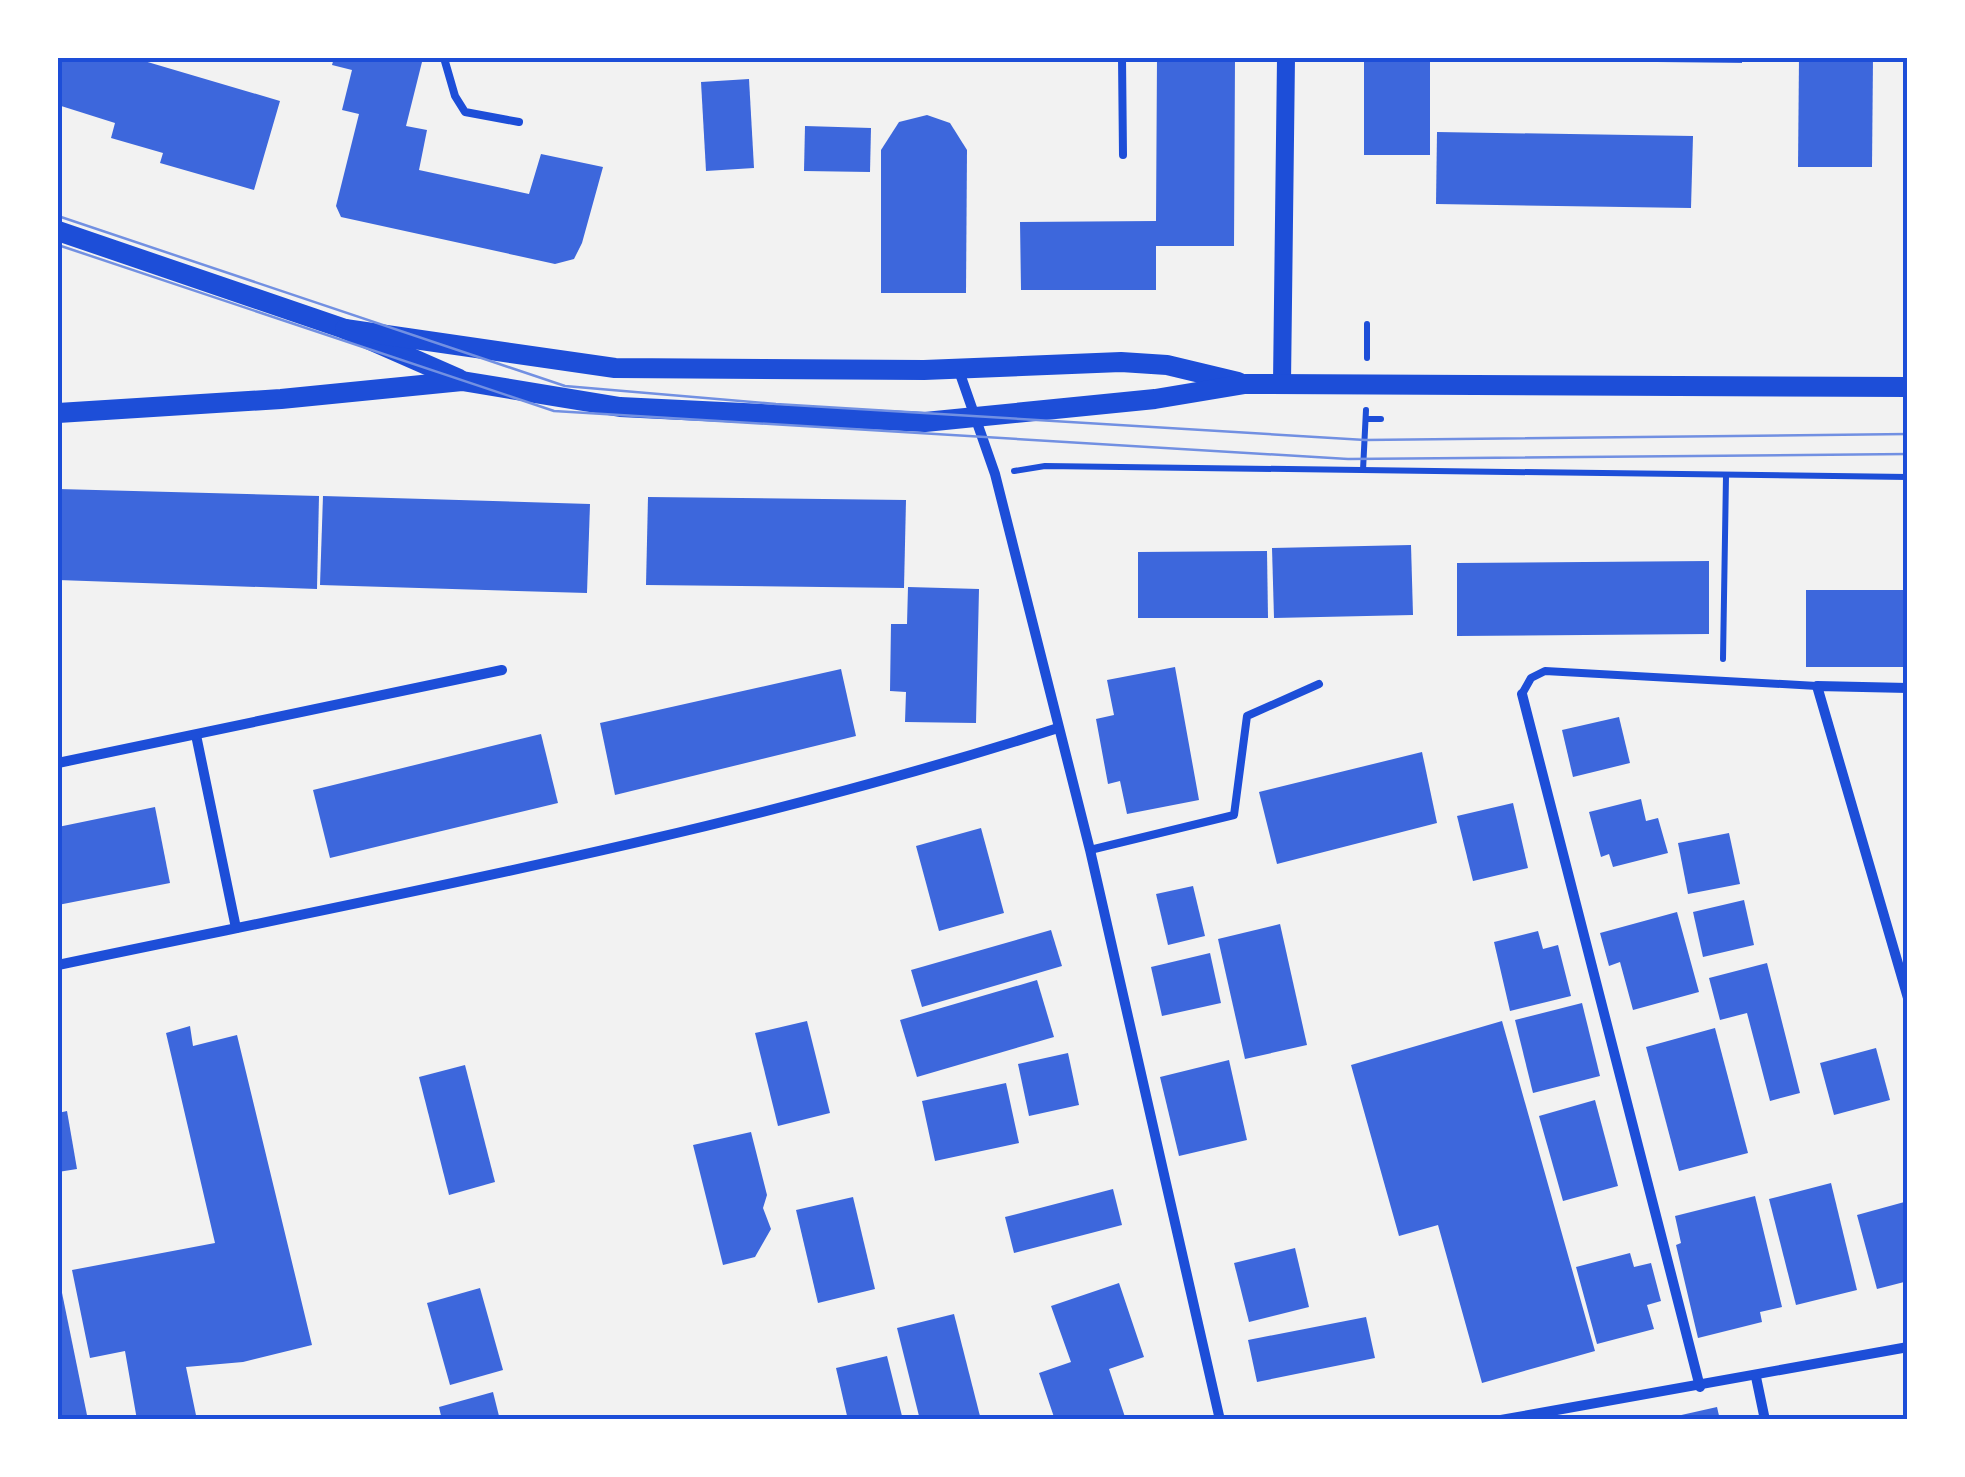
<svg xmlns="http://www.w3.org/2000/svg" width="1965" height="1477" viewBox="0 0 1965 1477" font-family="Montserrat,sans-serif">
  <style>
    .building { fill: #3d67dc }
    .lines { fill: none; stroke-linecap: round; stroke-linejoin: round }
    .path { stroke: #1d4ed8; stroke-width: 6 }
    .service { stroke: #1d4ed8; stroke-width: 8 }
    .minor { stroke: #1d4ed8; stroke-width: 10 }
    .tertiary { stroke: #1d4ed8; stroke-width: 18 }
    .secondary { stroke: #1d4ed8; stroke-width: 20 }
    .tram { stroke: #7290e2; stroke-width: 2.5 }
    .neatline { fill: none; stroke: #1d4ed8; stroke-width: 4 }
  </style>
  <rect width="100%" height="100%" fill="#f2f2f2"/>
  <!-- building -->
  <g class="building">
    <path d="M58 58H134L280 101 254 190 160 163 163 153 111 138 115 123 58 105Z"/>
    <path d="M334 58H423L406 126 427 130 419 170 529 194 541 154 603 167 582 243 574 259 555 264 341 217 336 206 359 114 342 110 352 70 332 65Z"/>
    <path d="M1157 58H1235L1234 246H1156V290H1021L1020 222 1156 221Z"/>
    <rect x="1364" y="58" width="66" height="97"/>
    <path d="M1657 58H1742V63L1657 62Z"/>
    <path d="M1799 58H1873L1872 167H1798Z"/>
    <path d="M749 79 754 168 706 171 701 82Z"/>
    <path d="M927 115 950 123 967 150 966 293H881V150L899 122Z"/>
    <path d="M805 126 871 128 870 172 804 171Z"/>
    <path d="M1437 132 1693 136 1691 208 1436 204Z"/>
    <path d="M58 489 319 496 317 589 58 580Z"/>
    <path d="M323 496 590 504 587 593 320 585Z"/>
    <path d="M648 497 906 500 904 588 646 585Z"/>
    <path d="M1411 545 1413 615 1274 618 1272 548Z"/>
    <path d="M1267 551 1268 618H1138V552Z"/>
    <path d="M1709 561V634L1457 636V563Z"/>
    <path d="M908 587 979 589 976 723 905 722 906 692 890 691 891 624H907Z"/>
    <rect x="1806" y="590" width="102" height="77"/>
    <path d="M1175 667 1199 800 1127 814 1120 781 1108 784 1096 719 1114 715 1107 680Z"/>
    <path d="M841 669 856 736 615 795 600 723Z"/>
    <path d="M1619 717 1630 763 1573 777 1562 730Z"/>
    <path d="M541 734 558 803 330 858 313 790Z"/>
    <path d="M1422 752 1437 823 1277 864 1259 792Z"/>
    <path d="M1641 799 1646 821 1658 818 1668 853 1613 867 1609 854 1601 857 1589 812Z"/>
    <path d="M1513 803 1528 868 1473 881 1457 816Z"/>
    <path d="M155 807 170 883 58 905V827Z"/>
    <path d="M981 828 1004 913 939 931 916 846Z"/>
    <path d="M1729 833 1740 884 1688 894 1678 843Z"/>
    <path d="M1193 886 1205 936 1168 945 1156 894Z"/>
    <path d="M1744 900 1754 945 1703 957 1693 912Z"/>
    <path d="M1677 912 1699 992 1633 1010 1620 962 1609 966 1600 933Z"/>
    <path d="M1280 924 1307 1045 1245 1059 1218 939Z"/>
    <path d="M1051 930 1062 966 922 1007 911 970Z"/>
    <path d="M1538 931 1543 949 1558 945 1571 996 1510 1011 1494 942Z"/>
    <path d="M1210 953 1221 1003 1162 1016 1151 967Z"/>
    <path d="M1767 963 1800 1093 1770 1101 1747 1013 1720 1020 1709 978Z"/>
    <path d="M1037 980 1054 1037 917 1077 900 1020Z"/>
    <path d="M1582 1003 1600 1076 1533 1093 1515 1020Z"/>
    <path d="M807 1021 830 1113 778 1126 755 1033Z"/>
    <path d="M1502 1021 1595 1351 1482 1383 1438 1225 1399 1236 1351 1065Z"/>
    <path d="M190 1026 193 1046 237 1035 312 1345 243 1362 186 1367 197 1420H137L125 1351 90 1358 72 1270 215 1243 166 1033Z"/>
    <path d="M1715 1028 1748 1153 1679 1171 1646 1047Z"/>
    <path d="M1876 1048 1890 1100 1834 1115 1820 1063Z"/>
    <path d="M1068 1053 1079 1105 1029 1116 1018 1064Z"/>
    <path d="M1229 1060 1247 1140 1179 1156 1160 1077Z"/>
    <path d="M465 1065 495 1182 449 1195 419 1077Z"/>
    <path d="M1006 1083 1019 1143 935 1161 922 1101Z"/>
    <path d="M1595 1100 1618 1186 1563 1201 1539 1116Z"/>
    <path d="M67 1111 77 1169 58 1172V1113Z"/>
    <path d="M751 1132 767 1195 763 1208 771 1229 755 1257 723 1265 693 1145Z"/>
    <path d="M1831 1183 1857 1290 1796 1305 1769 1199Z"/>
    <path d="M1113 1189 1122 1225 1014 1253 1005 1217Z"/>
    <path d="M1755 1196 1782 1307 1760 1312 1762 1322 1698 1338 1676 1245 1681 1243 1675 1216Z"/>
    <path d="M853 1197 875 1289 818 1303 796 1210Z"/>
    <path d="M1908 1201V1281L1877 1289 1857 1215Z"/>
    <path d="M1295 1248 1309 1307 1249 1322 1234 1263Z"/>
    <path d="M1630 1253 1634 1267 1651 1263 1661 1301 1647 1305 1654 1329 1597 1344 1576 1267Z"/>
    <path d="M1119 1283 1144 1357 1109 1369 1126 1420H1055L1039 1373 1071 1362 1051 1306Z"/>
    <path d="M61 1288 88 1420H58Z"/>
    <path d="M480 1288 503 1370 450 1385 427 1303Z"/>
    <path d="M954 1314 981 1420H920L897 1328Z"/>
    <path d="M1366 1317 1375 1358 1257 1382 1248 1340Z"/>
    <path d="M887 1356 903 1420H848L836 1368Z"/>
    <path d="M493 1392 500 1420H442L439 1407Z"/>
    <path d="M1717 1407 1720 1420H1669L1668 1418Z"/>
  </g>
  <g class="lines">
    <!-- path -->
    <g class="path">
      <path d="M1367 358V324"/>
      <path d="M1366 419H1381"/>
      <path d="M1363 470 1366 410"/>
      <path d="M1014 471 1045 466 1908 477"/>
      <path d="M1723 659 1726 476"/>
    </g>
    <!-- service -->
    <g class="service">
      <path d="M444 58 455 96 465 112 519 122"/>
      <path d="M1122 58 1123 155"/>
      <path d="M1522 694 1531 678 1545 671 1817 686"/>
      <path d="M1090 850 1234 815 1247 716 1319 684"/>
    </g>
    <!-- minor -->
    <g class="minor">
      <path d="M958 368 995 474 1090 850 1220 1420"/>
      <path d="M1908 688 1817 686 1908 998"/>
      <path d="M1522 694 1700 1387"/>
      <path d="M196 735 236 928"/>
      <path d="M58 763 502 670"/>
      <path d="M58 965C392 895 732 833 1058 728"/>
      <path d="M1756 1377 1765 1420"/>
      <path d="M1501 1420 1908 1347"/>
    </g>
    <!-- tertiary -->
    <path class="tertiary" d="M1282 383 1286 58"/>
    <!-- secondary -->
    <g class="secondary">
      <path d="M58 231 345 329 459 379"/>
      <path d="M345 329 615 368 924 370 1121 362 1167 365 1238 382"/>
      <path d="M58 413 281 399 462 381 620 407 925 422 1155 399 1245 384 1908 387"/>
    </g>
    <!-- tram -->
    <g class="tram">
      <path d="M58 216 565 386 776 404 1365 440 1908 434"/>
      <path d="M58 245 554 411 1348 459 1908 454"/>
    </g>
  </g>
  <!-- border -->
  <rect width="1965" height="1477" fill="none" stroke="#ffffff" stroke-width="120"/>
  <rect x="60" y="60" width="1845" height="1357" class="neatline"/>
</svg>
